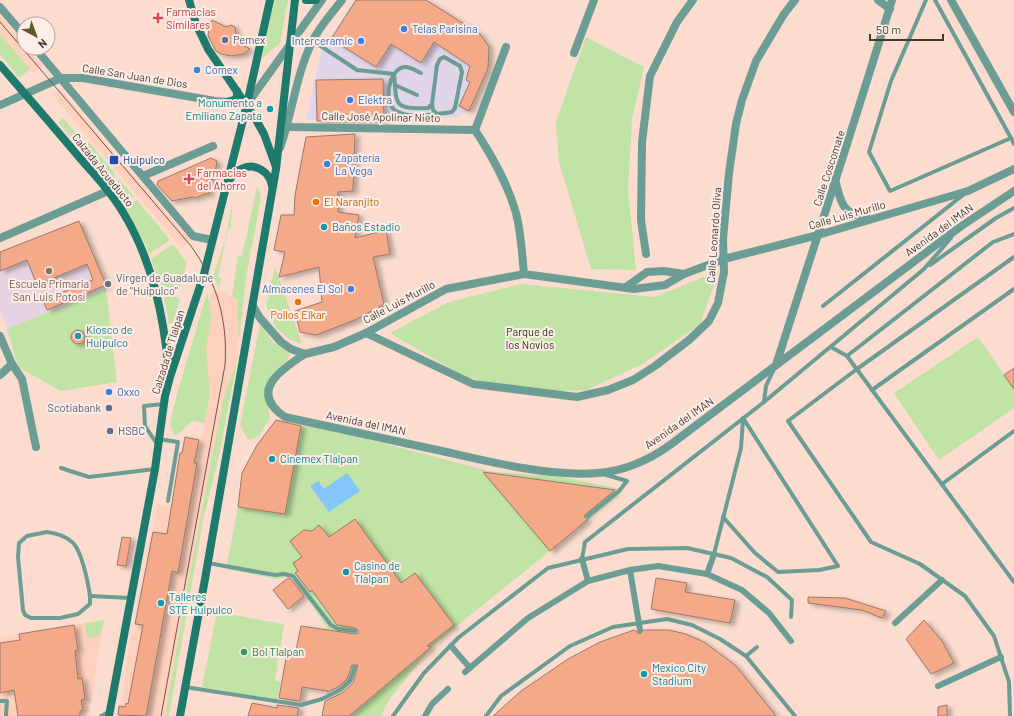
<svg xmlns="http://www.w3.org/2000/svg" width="1014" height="716" viewBox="0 0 1014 716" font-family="Barlow,sans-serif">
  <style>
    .commercial { fill: #e1d5e8 }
    .built { fill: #fed0bd }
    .education { fill: #e7d3e2 }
    .green { fill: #c1e3a6 }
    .water { fill: #84c6f9 }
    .building { fill: #f4a989; stroke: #9a7869; filter: url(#shadow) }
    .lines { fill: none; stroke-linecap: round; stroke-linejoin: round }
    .service { stroke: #6b9d94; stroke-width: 4 }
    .pedestrian { stroke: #6b9d94; stroke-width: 6 }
    .minor { stroke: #6b9d94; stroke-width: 8 }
    .tertiary { stroke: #6b9d94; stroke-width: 8 }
    .secondary { stroke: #1f7a6e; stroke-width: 8 }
    .tram { stroke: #695750; stroke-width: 1 }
    .health-dot { fill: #e0444e; stroke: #fdede7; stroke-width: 1.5 }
    .shop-dot { fill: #3f7fe0; stroke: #fdede7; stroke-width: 1.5 }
    .service-dot { fill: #5c6f8a; stroke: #fdede7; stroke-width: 1.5 }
    .culture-dot { fill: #0f9aa8; stroke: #fdede7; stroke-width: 1.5 }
    .transit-dot { fill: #1a4fb4; stroke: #fdede7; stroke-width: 1.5 }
    .food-dot { fill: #e8710a; stroke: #fdede7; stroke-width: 1.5 }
    .education-dot { fill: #8d6e63; stroke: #fdede7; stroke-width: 1.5 }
    .worship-dot { fill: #6b7280; stroke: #fdede7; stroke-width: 1.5 }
    .leisure-dot { fill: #2e9e5b; stroke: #fdede7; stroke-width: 1.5 }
    .labels { text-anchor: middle; stroke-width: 4; stroke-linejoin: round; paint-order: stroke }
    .health-label { font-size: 11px; fill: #be3a42; stroke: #fdede7; text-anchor: start }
    .shop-label { font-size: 11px; fill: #366cbe; stroke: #fdede7; text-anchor: start }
    .service-label { font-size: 11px; fill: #4e5e75; stroke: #fdede7; text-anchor: start }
    .street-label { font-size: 11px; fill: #483933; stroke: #fdede7 }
    .culture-label { font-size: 11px; fill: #0d838f; stroke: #fdede7; text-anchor: start }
    .transit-label { font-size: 11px; fill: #164399; stroke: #fdede7; text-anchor: start }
    .food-label { font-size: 11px; fill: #c56008; stroke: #fdede7; text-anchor: start }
    .worship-label { font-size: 11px; fill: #5b616d; stroke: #fdede7; text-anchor: start }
    .education-label { font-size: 11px; fill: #785e54; stroke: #fdede7 }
    .park-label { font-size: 11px; fill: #263815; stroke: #fdede7 }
    .leisure-label { font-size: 11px; fill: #27864d; stroke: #fdede7; text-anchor: start }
  </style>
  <defs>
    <filter id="shadow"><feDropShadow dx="4.5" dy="2.5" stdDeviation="2" flood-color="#0004"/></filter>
  </defs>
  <rect width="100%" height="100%" fill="#fbdccf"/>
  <!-- commercial -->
  <path class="commercial" d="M355 0H426L480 34 489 47 488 68 469 111 456 117 384 120H306L321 52Z"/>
  <!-- built -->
  <g class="built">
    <path d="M0 16 24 44V48H27L43 66 34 73 0 34Z"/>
    <path d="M60 88 108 147 191 241 182 249 52 94Z"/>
    <path d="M219 289 238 300V357L223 400 185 598 165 716H119L131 636 137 629 135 624 145 567 150 564 147 558 158 504 172 506 180 460 197 463 210 394 206 349 212 314 209 295Z"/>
    <path d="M104 620 89 712 76 716H0V637Z"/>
  </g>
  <!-- education -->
  <path class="education" d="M79 221 106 289 7 329 0 310V252Z"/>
  <!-- green -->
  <g class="green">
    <path d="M273 0H288L280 43 262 58Z"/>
    <path d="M0 34 30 69 19 78 0 54Z"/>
    <path d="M586 37 644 67 632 119 628 189 636 270 591 269 559 162 556 122Z"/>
    <path d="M63 118 86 145 89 142 115 173 113 186 58 122Z"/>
    <path d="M119 179 134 196 123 203 116 190Z"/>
    <path d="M257 186 260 192 261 198 247 272 239 341 237 315 238 300 232 297 238 256H242Z"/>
    <path d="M137 200 170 240 149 254 144 241 125 208Z"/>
    <path d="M232 205 231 229 228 228 218 277 221 278 219 289 213 276 224 244Z"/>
    <path d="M173 244 187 263 178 291 161 285 151 259Z"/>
    <path d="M275 267 302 344 289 339 276 328 266 305Z"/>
    <path d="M719 271 700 324 644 363 587 390 526 392 463 376 390 333 449 302 521 284 654 297Z"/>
    <path d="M106 289 117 382 61 391 18 367 7 329Z"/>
    <path d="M163 292 180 299 172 324 169 323Z"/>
    <path d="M207 292 212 314 206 349 210 394 204 423 192 421 178 434 175 435 170 426 174 405Z"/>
    <path d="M260 324 273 342 291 354 265 391 270 418 259 436 248 440 240 425Z"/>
    <path d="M978 337 1014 389V408L939 460 894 393Z"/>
    <path d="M238 357 218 461 203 520 169 716H165L185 598 223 400Z"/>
    <path d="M301 426 329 429 493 472 557 476 625 490 431 647 389 700 381 716H350L430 647 329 631 292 576 276 579 226 569 238 507 285 514Z"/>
    <path d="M217 612 284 624 275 680 281 682 277 700 202 687Z"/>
    <path d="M104 620 101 635 87 638 85 623Z"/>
  </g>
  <!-- water -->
  <path class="water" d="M347 473 360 491 329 512 310 486 318 481 324 489Z"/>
  <!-- building -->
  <g class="building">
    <path d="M356 0H426L480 34 489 47 488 68 469 111 459 106 470 82 466 80 470 66 434 42 421 63 391 44 376 67 331 39Z"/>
    <path d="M212 20 226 27 231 25 235 27 236 34 241 40V44L250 49 243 54 232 56 221 54 216 51 208 36 209 25Z"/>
    <path d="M383 79 384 120 317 121 316 80Z"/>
    <path d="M355 134 353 191 338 192V212L359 215 355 238 386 230 390 254 373 257 384 304 355 320 316 335 300 332 295 311 322 302 319 267 279 277 285 252 274 250 281 215H294L295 195 306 137Z"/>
    <path d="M211 158 217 161 214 179 211 180 209 194H205L196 198 193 197 172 201 157 185 158 181 163 179Z"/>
    <path d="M79 221 106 285 47 310 43 300 93 280 87 264 37 285 27 260 0 271V252Z"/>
    <circle cx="78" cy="337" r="7"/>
    <path d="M1014 368V389L1004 375Z"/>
    <path d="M276 420 301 426 285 514 238 507 242 473 257 445Z"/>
    <path d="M185 437 199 440 194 463H197L178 573 172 571 146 716 118 715 119 706 125 707 126 703 128 704 143 625 135 624 153 532 167 534 180 453H182Z"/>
    <path d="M483 472 615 490 586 514 584 516 587 520 550 551Z"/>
    <path d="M355 519 401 583 415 573 454 625 427 646 431 647 349 716H322L325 701 342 693 353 683 358 665H352L347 679 338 687 327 692 328 691 302 687 300 701 279 698 287 653 295 655 301 626 355 634 358 633V630L355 628 337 625 312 590 310 592 295 573 298 571 293 563 302 557 290 541 304 530 312 531 319 525 329 537Z"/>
    <path d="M122 537 131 538 126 566 117 565Z"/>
    <path d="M288 578 291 579 304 596 288 609 273 590Z"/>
    <path d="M656 578 687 583 685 592 735 600 730 623 651 609Z"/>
    <path d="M808 597 845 598 886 611 882 618 862 610 808 603Z"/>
    <path d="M924 620 942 641 954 663 931 674 906 639Z"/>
    <path d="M74 625 78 650 75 651 78 679 82 678 85 699 81 700 83 710 80 711V716H18L14 690 0 693V643L20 640 19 634Z"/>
    <path d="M634 630 640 634 644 630H669L686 634 704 642 735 665 776 716H493L521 691 568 659 600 642Z"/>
    <path d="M252 703 277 708V705L299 708 297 716H248Z"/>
    <path d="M947 705V716H938V707Z"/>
  </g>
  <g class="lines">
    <!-- service -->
    <g class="service">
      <path d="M926 0 891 81 869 152 890 191 1011 138 1014 144"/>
      <path d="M935 0 1011 138"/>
      <path d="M313 41 357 70 394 74"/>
      <path d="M244 42 261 43"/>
      <path d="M394 74C397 104 392 110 428 108L432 104 437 65 440 59 444 57 460 66 462 72 455 108 452 112C435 114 411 120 396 111 382 103 389 69 404 67 410 66 416 71 421 73"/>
      <path d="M395 85 417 95"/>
      <path d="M432 104 433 110 437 114"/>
      <path d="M930 265 996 218 1014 208"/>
      <path d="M823 306 963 195"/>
      <path d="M831 347 847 356 1014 582"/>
      <path d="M847 356 993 242 1014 234"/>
      <path d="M872 390 1014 289"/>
      <path d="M764 402 766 386 774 369"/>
      <path d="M158 439 178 442 168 501"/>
      <path d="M157 444 145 426 144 406 163 404"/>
      <path d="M61 468 89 477 155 469"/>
      <path d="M942 484 1014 431"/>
      <path d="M588 516 619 491 627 481 603 474"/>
      <path d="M723 517 755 553 778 572 819 570 838 566 743 418"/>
      <path d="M47 532C57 534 64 535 72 542 82 550 91 592 90 604L78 614 60 618H31L25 615 23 610 18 557 19 543 27 536Z"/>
      <path d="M714 554 741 448 743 419"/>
      <path d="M582 559 585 542 764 402 924 269 951 238"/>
      <path d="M208 563 275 575 284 574 293 576 331 625 338 629 355 631"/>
      <path d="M91 596 130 598"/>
      <path d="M746 656 757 647"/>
      <path d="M185 687 301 705 322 699 340 690 350 681 355 667"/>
      <path d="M0 701H7L6 716"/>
      <path d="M101 716 109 712"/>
      <path d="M393 716 424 673 458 638 548 568 628 549 687 548 731 558 767 577 792 600 791 617"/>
      <path d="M486 716 501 696 570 646 613 627 667 619 692 625 720 639 746 656 795 716"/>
      <path d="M1010 716 1009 682 994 636 965 596 920 564 871 542 788 421 857 369 1014 257"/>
    </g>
    <!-- pedestrian -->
    <g class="pedestrian">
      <path d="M582 559 588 581"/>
      <path d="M630 570 640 630"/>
      <path d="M707 574 714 554"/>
      <path d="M895 623 942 580"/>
      <path d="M451 646 470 668"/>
      <path d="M465 672 528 618 588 581 630 570 658 566 707 574 742 590 769 613 791 641"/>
      <path d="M938 686 1001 657"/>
      <path d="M425 716 432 704 448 689"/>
    </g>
    <!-- minor -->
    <g class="minor">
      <path d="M878 0 890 9"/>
      <path d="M951 0 1014 112"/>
      <path d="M0 7 24 35"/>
      <path d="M35 48 193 236 212 240"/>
      <path d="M574 53 594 0"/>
      <path d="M0 105 61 78H83L215 101 247 104"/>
      <path d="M288 127 475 130C492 156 507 182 516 213 521 232 522 254 524 274"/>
      <path d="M475 130 506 47"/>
      <path d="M143 176 213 146"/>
      <path d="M0 238 108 191"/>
      <path d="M646 254 641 220 642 142 650 76 677 22 693 0"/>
      <path d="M366 333 473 384 577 397 608 390 633 380 655 366 689 340 709 321 718 303 724 272 723 239 729 173 736 124 742 100 756 61 784 14 795 0"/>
      <path d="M0 336 12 364 22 379 36 447"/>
      <path d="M305 354C280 370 248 392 285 417 340 429 396 441 451 453 494 463 554 477 598 473 624 471 649 460 670 445L960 227 1014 191"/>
      <path d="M776 365C815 243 855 122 892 0"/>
      <path d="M0 375 12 364"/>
    </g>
    <!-- tertiary -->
    <g class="tertiary">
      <path d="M247 104 322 0"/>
      <path d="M280 148C292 114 296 75 312 42 319 27 332 13 342 0"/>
      <path d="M836 183C841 205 844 214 867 218"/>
      <path d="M626 287 647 272 664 271 684 274"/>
      <path d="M253 306 260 318 281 342 291 349 305 354 334 347 366 333 446 289 524 274 634 289 665 285 684 274 724 259 818 235 968 191 1014 169"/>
    </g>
    <!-- secondary -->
    <g class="secondary">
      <path d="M189 0 196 24 208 49 255 118 264 134 276 167"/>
      <path d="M306 0H316"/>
      <path d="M0 65C26 95 53 126 79 157 95 175 112 193 124 214 153 262 164 318 169 373"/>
      <path d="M227 102 235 100 237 96V91"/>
      <path d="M228 182C232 177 235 171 241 169 255 162 270 172 272 186"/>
      <path d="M109 716 155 469 165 396 170 377 204 274 247 104 270 0"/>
      <path d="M180 716 205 579 276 169 295 0"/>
    </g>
    <!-- tram -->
    <path class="tram" d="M0 22 191 246C217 282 228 321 225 365L161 716"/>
  </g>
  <!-- markers -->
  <g class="health-dot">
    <path d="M156 12h4v4h4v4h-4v4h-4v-4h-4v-4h4z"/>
    <path d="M187 173h4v4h4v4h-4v4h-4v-4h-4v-4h4z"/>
  </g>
  <g class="shop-dot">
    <circle cx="404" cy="29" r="4"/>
    <circle cx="361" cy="41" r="4"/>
    <circle cx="197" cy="70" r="4"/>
    <circle cx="350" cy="100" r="4"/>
    <circle cx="327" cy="164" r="4"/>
    <circle cx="351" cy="289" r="4"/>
    <circle cx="109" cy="392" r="4"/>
  </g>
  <g class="service-dot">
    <circle cx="225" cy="40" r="4"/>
    <circle cx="109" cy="408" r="4"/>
    <circle cx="110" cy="431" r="4"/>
  </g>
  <g class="culture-dot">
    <circle cx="270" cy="109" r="4"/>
    <circle cx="324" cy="227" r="4"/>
    <circle cx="78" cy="336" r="4"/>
    <circle cx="272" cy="459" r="4"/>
    <circle cx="346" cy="572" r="4"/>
    <circle cx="161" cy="603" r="4"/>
    <circle cx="644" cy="674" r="4"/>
  </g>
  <rect class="transit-dot" x="109" y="155" width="10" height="10" rx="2"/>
  <g class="food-dot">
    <circle cx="316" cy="202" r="4"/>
    <circle cx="298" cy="302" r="4"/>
  </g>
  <circle class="education-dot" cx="49" cy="271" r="4"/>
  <circle class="worship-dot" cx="108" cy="284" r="4"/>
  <circle class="leisure-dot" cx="244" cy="652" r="4"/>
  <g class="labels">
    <!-- health labels -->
    <g class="health-label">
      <text x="166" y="16">Farmacias<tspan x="166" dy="13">Similares</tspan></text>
      <text x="197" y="177">Farmacias<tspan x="197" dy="13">del Ahorro</tspan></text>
    </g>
    <!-- shop labels -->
    <g class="shop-label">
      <text x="412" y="33">Telas Parisina</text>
      <text x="353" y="45" text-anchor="end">Interceramic</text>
      <text x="205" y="74">Comex</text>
      <text x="358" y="104">Elektra</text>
      <text x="335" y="162">Zapatería<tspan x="335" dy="13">La Vega</tspan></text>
      <text x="343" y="293" text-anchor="end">Almacenes El Sol</text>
      <text x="117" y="396">Oxxo</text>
    </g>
    <!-- service labels -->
    <g class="service-label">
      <text x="233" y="44">Pemex</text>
      <text x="101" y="412" text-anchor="end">Scotiabank</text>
      <text x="118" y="435">HSBC</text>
    </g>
    <!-- street labels -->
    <g class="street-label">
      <text transform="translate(135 76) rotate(9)" y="4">Calle San Juan de Dios</text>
      <text transform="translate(381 117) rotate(1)" y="4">Calle José Apolinar Nieto</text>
      <text transform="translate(829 168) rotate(-72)" y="4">Calle Coscomate</text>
      <text transform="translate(103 170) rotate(51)" y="4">Calzada Acueducto</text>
      <text transform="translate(847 215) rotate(-16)" y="4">Calle Luis Murillo</text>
      <text transform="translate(939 230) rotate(-36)" y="4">Avenida del IMAN</text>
      <text transform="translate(714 235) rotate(-86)" y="4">Calle Leonardo Oliva</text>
      <text transform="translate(399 302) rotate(-28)" y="4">Calle Luis Murillo</text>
      <text transform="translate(168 352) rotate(-73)" y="4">Calzada de Tlalpan</text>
      <text transform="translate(366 423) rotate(12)" y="4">Avenida del IMAN</text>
      <text transform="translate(679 423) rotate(-35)" y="4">Avenida del IMAN</text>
    </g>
    <!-- culture labels -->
    <g class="culture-label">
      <text x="262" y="107" text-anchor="end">Monumento a<tspan x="262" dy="13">Emiliano Zapata</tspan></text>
      <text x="332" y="231">Baños Estadio</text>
      <text x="86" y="334">Kiosco de<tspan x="86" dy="13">Huipulco</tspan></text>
      <text x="280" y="463">Cinemex Tlalpan</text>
      <text x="354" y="570">Casino de<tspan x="354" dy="13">Tlalpan</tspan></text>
      <text x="169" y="601">Talleres<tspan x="169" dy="13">STE Huipulco</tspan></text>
      <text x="652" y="672">Mexico City<tspan x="652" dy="13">Stadium</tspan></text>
    </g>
    <!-- transit labels -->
    <g class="transit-label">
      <text x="123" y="164">Huipulco</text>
    </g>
    <!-- food labels -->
    <g class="food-label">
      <text x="324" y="206">El Naranjito</text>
      <text x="298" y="319" text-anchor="middle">Pollos Elkar</text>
    </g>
    <!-- worship labels -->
    <g class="worship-label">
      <text x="116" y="282">Virgen de Guadalupe<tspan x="116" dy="13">de "Huipulco"</tspan></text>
    </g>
    <!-- education labels -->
    <g class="education-label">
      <text x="49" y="288">Escuela Primaria<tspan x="49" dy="13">San Luis Potosí</tspan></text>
    </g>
    <!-- park labels -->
    <g class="park-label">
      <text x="530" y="336">Parque de<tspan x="530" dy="13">los Novios</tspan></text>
    </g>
    <!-- leisure labels -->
    <g class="leisure-label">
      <text x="252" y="656">Bol Tlalpan</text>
    </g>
  </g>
  <!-- north arrow -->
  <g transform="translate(36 36) rotate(139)"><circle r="19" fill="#fdede7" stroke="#b5a59f"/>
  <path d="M0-3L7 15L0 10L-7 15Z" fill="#645522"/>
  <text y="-6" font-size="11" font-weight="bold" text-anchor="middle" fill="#483933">N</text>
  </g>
  <!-- scale -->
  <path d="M870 34v6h73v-6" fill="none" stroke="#483933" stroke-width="2"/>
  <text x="876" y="34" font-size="12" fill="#483933" stroke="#fdede7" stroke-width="3" paint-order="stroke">50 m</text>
</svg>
